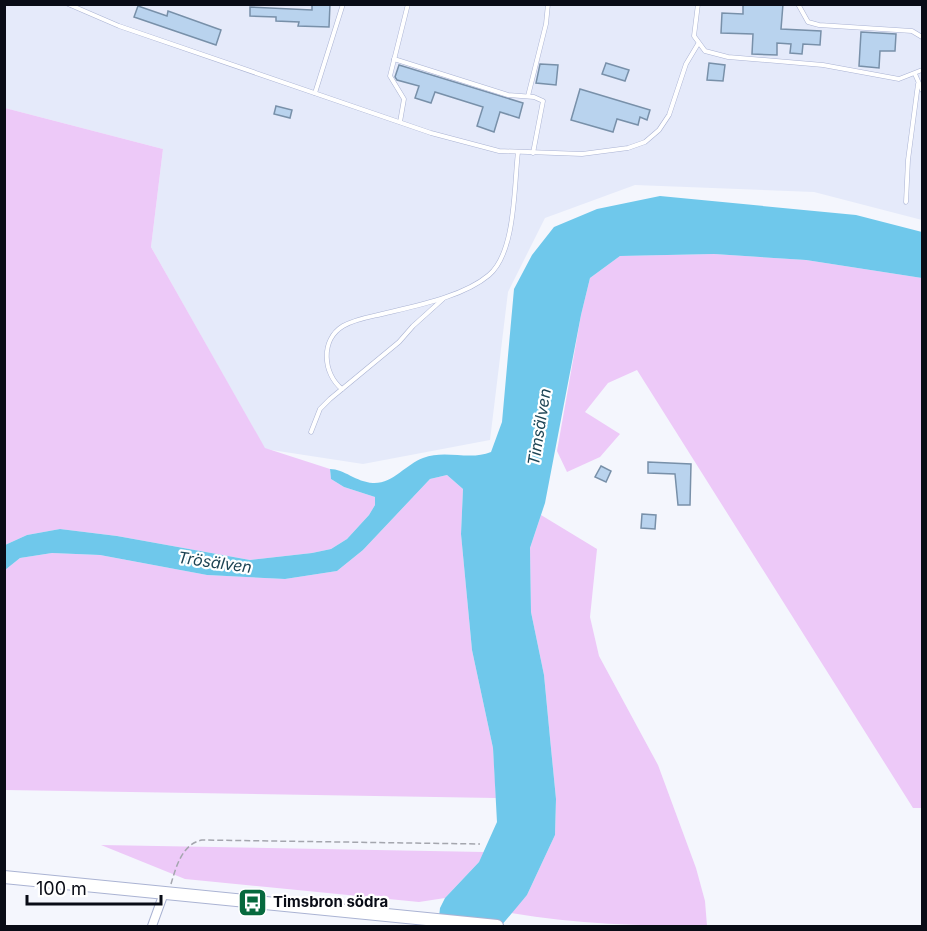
<svg xmlns="http://www.w3.org/2000/svg" width="927" height="931" viewBox="0 0 927 931" font-family="Inter,sans-serif">
  <style>
    .built { fill: #e5eafa }
    .green { fill: #edc9f8 }
    .water { fill: #6fc8eb }
    .building { fill: #b9d3ee; stroke: #7890a9; stroke-width: 1.5 }
    .lines { fill: none; stroke-linecap: round; stroke-linejoin: round }
    .service-casing { stroke: #aab3d3; stroke-width: 5 }
    .minor-casing { stroke: #aab3d3; stroke-width: 10 }
    .secondary-casing { stroke: #aab3d3; stroke-width: 14 }
    .path { stroke: #a4a6ae; stroke-width: 1.5; stroke-dasharray: 6 3; stroke-linecap: butt }
    .service { stroke: #fff; stroke-width: 4 }
    .minor { stroke: #fff; stroke-width: 8 }
    .secondary { stroke: #fff; stroke-width: 12 }
    .labels { text-anchor: middle; stroke-width: 4.5; stroke-linejoin: round; paint-order: stroke }
    .poi-label { font-size: 15px; font-weight: bold; fill: #090c16; stroke: #fff; text-anchor: start }
    .water-label { font-size: 16px; font-style: italic; fill: #1d4454; stroke: #fff }
  </style>
  <rect width="100%" height="100%" fill="#f4f6fd"/>
  <!-- built -->
  <path class="built" d="M4 5H922V220L814 192 635 185 545 218 508 292 490 440 363 464 265 449 151 247 163 149 5 108Z"/>
  <!-- green -->
  <g class="green">
    <path d="M5 108 163 149 151 247 265 448 330 469 331 479 344 487 375 497V505L369 515 347 539 331 549 312 553 250 560 117 536 60 529 27 535 5 545Z"/>
    <path d="M714 254 806 260 922 278V808H913L637 370 608 383 585 412 620 434 600 457 567 472 557 451 581 315 590 278 620 256Z"/>
    <path d="M447 475 463 489 461 534 472 650 493 748 496 798 5 790V570L20 558 52 553 100 555 207 575 285 579 337 571 363 550 430 479Z"/>
    <path d="M541 515 597 549 590 617 599 656 658 765 696 868 705 901 707 926C640 926 576 924 511 913L527 895 555 835 556 799 550 738 544 675 531 612 530 548Z"/>
    <path d="M101 845 484 852 479 862 445 898 419 902 185 879Z"/>
  </g>
  <!-- water -->
  <path class="water" d="M660 196 856 215 922 232V278L806 260 714 254 620 256 590 278 581 315 545 503 530 548 531 612 544 675 550 738 556 799 555 835 527 895 501 926H438L440 908 445 898 479 862 497 822 493 748 472 650 461 534 463 489 447 475 430 479 363 550 337 571 285 579 207 575 100 555 52 553 20 558 5 570V545L27 535 60 529 117 536 250 560 312 553 331 549 347 539 369 515 375 505V497L344 487 331 479 330 469C344 469 356 482 373 483 393 484 406 464 423 458 446 449 469 461 491 452L502 422 514 289 532 255 554 227 597 209Z"/>
  <!-- building -->
  <g class="building">
    <path d="M312 4H330L329 27 298 26 299 22 276 21V17L250 16V7L312 10Z"/>
    <path d="M743 4H783L781 29 821 31 820 45 803 44 802 54 790 53 791 44 777 43V55L752 54 753 34 721 33 722 13 743 14Z"/>
    <path d="M138 6 167 16 168 11 221 30 216 45 134 17Z"/>
    <path d="M861 32 896 34 895 51H880L879 68 859 66Z"/>
    <path d="M606 63 629 70 625 81 602 74Z"/>
    <path d="M709 63 725 65 723 81 707 80Z"/>
    <path d="M540 64 558 65 556 85 536 83Z"/>
    <path d="M399 65 523 103 519 118 500 112 494 132 477 126 483 107 435 92 431 103 415 98 419 86 397 80 395 77Z"/>
    <path d="M580 89 650 110 647 120 640 117 638 125 617 119 613 132 571 120Z"/>
    <path d="M276 106 292 110 290 118 274 114Z"/>
    <path d="M648 462 691 464 690 505H678L675 474 648 473Z"/>
    <path d="M601 466 611 471 606 482 595 477Z"/>
    <path d="M642 514 656 515 655 529 641 528Z"/>
  </g>
  <g class="lines">
    <defs>
      <g id="service">
        <path d="M68 4 119 26 431 133 499 151 582 154 628 148 645 142 659 130 669 115 686 64 698 44"/>
        <path d="M698 4 694 36 705 51 728 57 823 65 899 79 922 70"/>
        <path d="M798 4 808 22 819 25 912 31 922 37"/>
        <path d="M394 59 508 95 534 97 543 101 533 153"/>
        <path d="M915 74 922 90"/>
        <path d="M315 93 343 4"/>
        <path d="M528 96 546 24 548 4"/>
        <path d="M400 122 404 99 390 76 408 4"/>
        <path d="M906 202 908 160 918 84"/>
        <path d="M342 389C323 374 320 340 343 326 355 319 369 317 382 314 415 306 463 297 489 275 516 252 514 185 518 152"/>
        <path d="M311 432 320 409 330 399 399 342 413 326 443 299"/>
      </g>
      <path id="minor" d="M152 926 164 893"/>
      <path id="secondary" d="M4 877 497 926"/>
    </defs>
    <!-- service casing -->
    <use href="#service" class="service-casing"/>
    <!-- minor casing -->
    <use href="#minor" class="minor-casing"/>
    <!-- secondary casing -->
    <use href="#secondary" class="secondary-casing"/>
    <!-- path -->
    <path class="path" d="M171 884C176 867 182 844 202 840L480 844"/>
    <!-- service -->
    <use href="#service" class="service"/>
    <!-- minor -->
    <use href="#minor" class="minor"/>
    <!-- secondary -->
    <use href="#secondary" class="secondary"/>
  </g>
  <!-- icons -->
  <defs>
    <symbol id="bus-square" viewBox="-11 -11 22 22"><rect x="-9" y="-9" width="18" height="18" rx="4" fill="#06693e" stroke="#fff"/><path d="M-5-6H5V4H4V6H2V4H-2V6H-4V4H-5ZM-3.5-4V0h7V-4ZM-3.5 1.2v1.5H-2V1.2ZM2 1.2v1.5H3.5V1.2Z" fill="#fff"/></symbol>
  </defs>
  <g fill-rule="evenodd">
    <use href="#bus-square" x="236" y="886" width="33" height="33"/>
  </g>
  <g class="labels">
    <!-- poi labels -->
    <g class="poi-label">
      <text x="273" y="907">Timsbron södra</text>
    </g>
    <!-- water labels -->
    <g class="water-label">
      <text transform="translate(539 427) rotate(-81)" y="6">Timsälven</text>
      <text transform="translate(215 562) rotate(8)" y="6">Trösälven</text>
    </g>
  </g>
  <!-- border -->
  <rect width="927" height="931" fill="none" stroke="#090c16" stroke-width="12"/>
  <!-- scale -->
  <path d="M27 895v9h134v-9" fill="none" stroke="#090c16" stroke-width="3"/>
  <text x="36" y="895" font-size="18" fill="#090c16" stroke="#ffffff" stroke-width="4.5" paint-order="stroke">100 m</text>
</svg>
